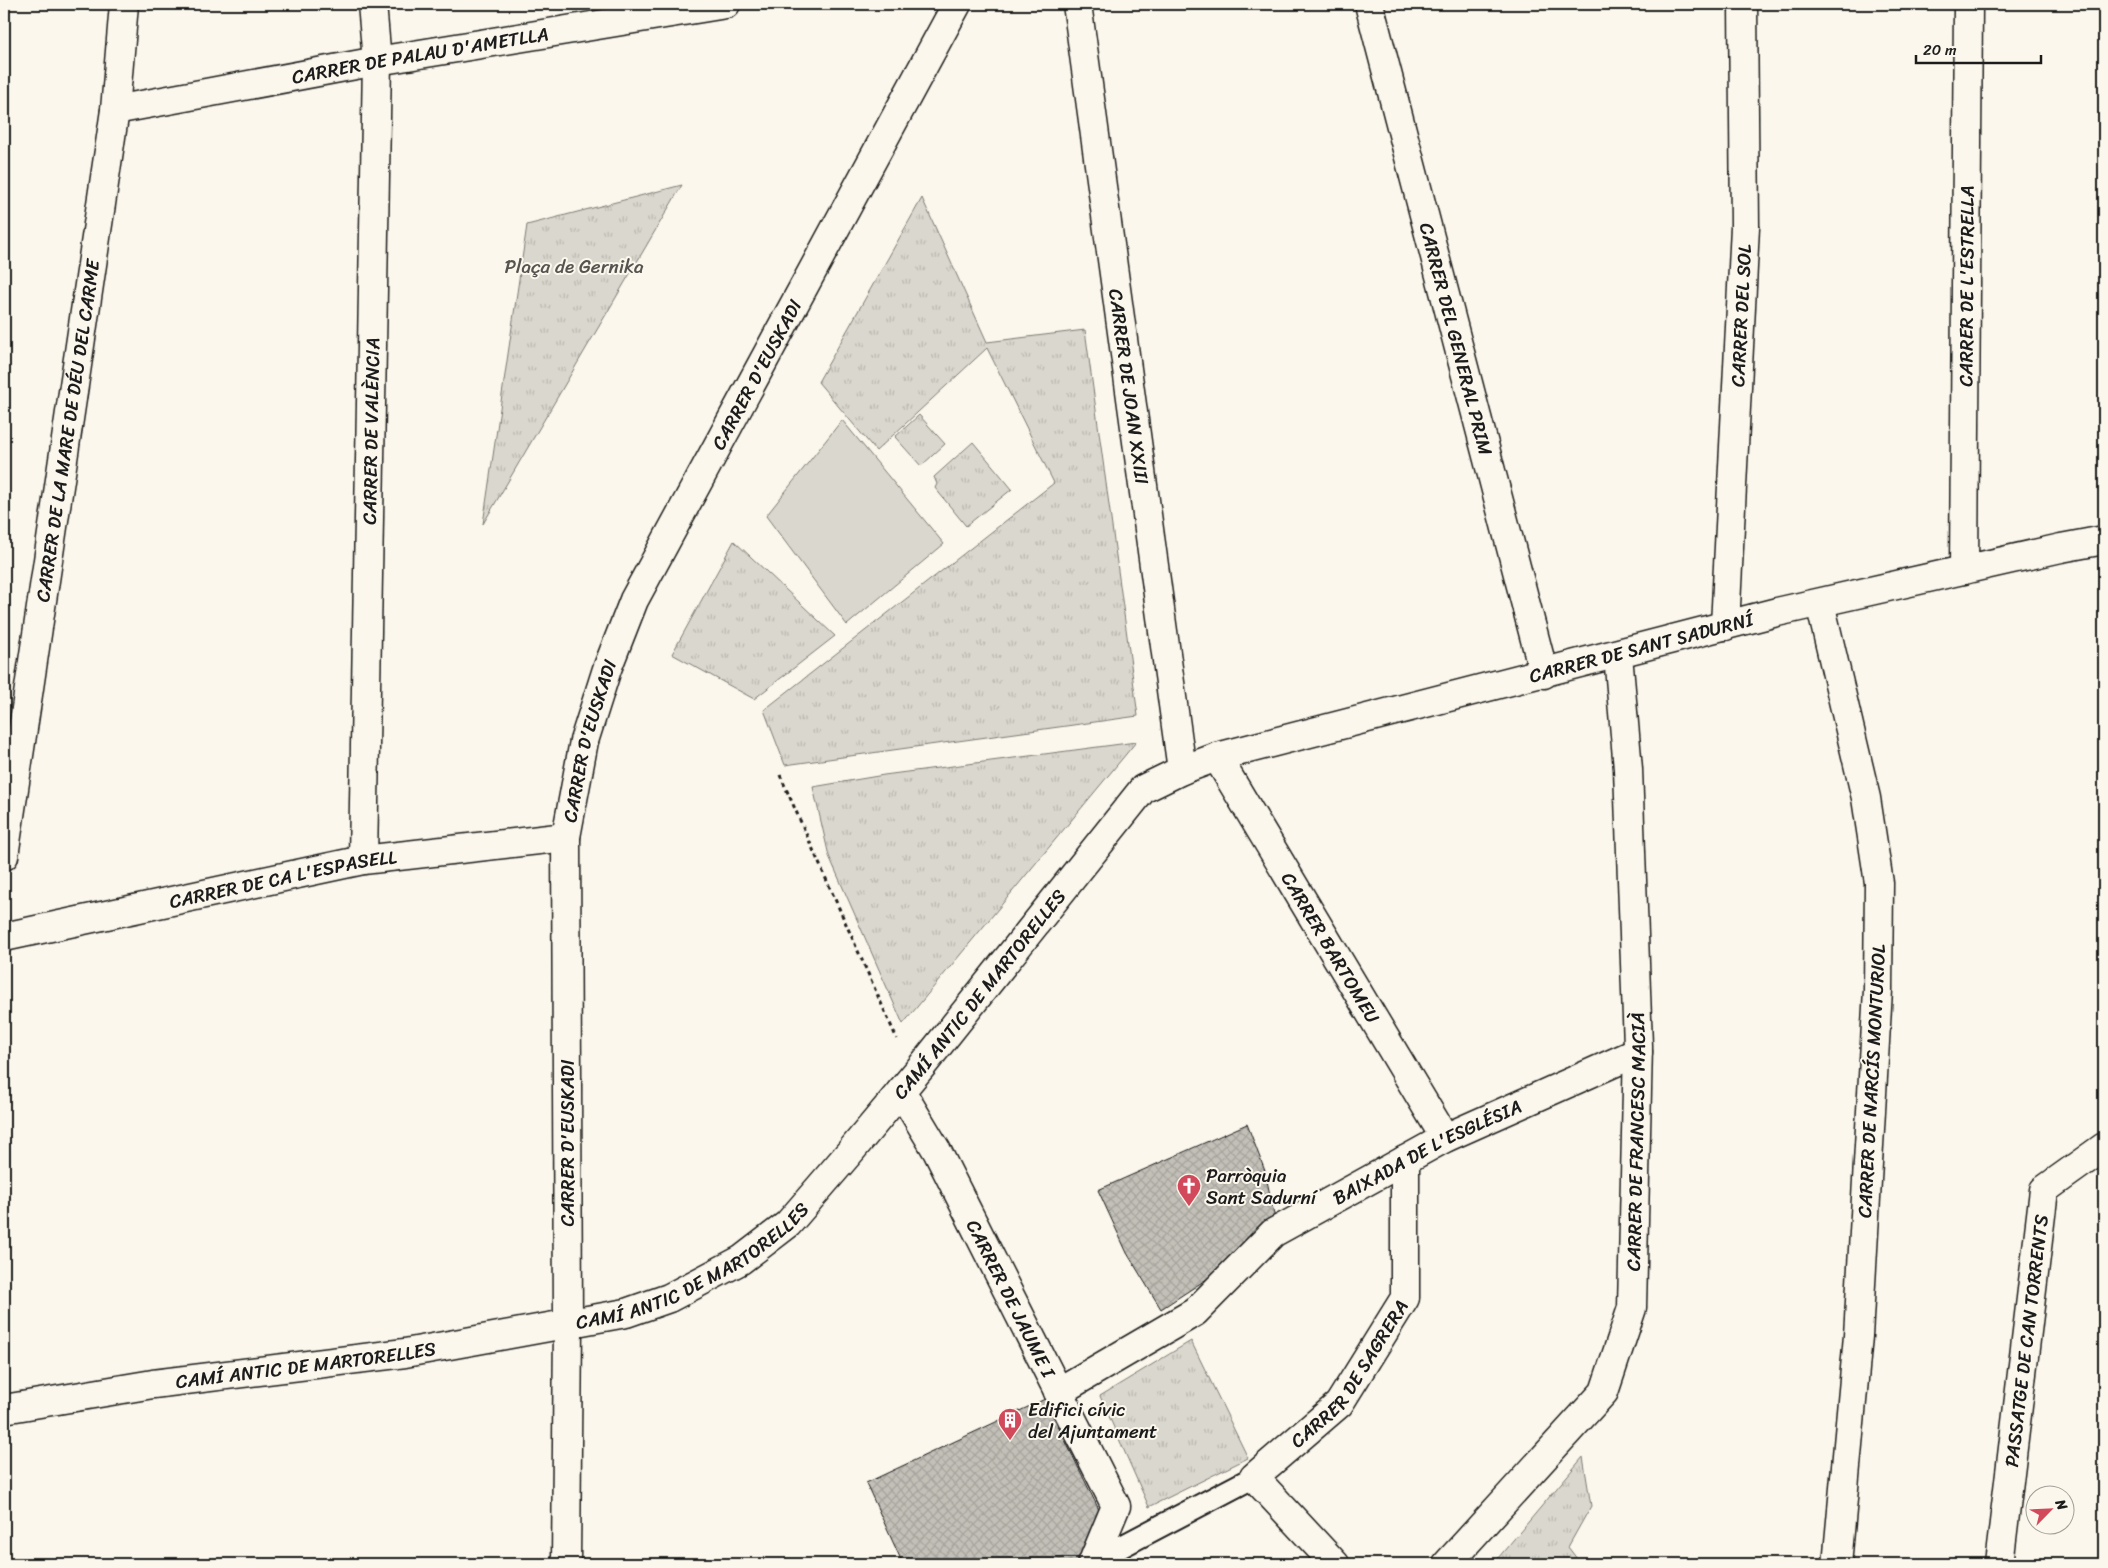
<svg xmlns="http://www.w3.org/2000/svg" width="2108" height="1568" viewBox="0 0 2108 1568" font-family="Sriracha,sans-serif">
  <style>
    .grass { fill: url(#grass-tufts); stroke: #7b7a75 }
    .pitch { fill: #dad7ce; stroke: #7b7a75 }
    .building { fill: url(#building-cross-hatch); stroke: #1c1c1c }
    .lines { fill: none; stroke-linecap: round; stroke-linejoin: round }
    .service-casing { stroke: #1c1c1c; stroke-width: 25 }
    .pedestrian-casing { stroke: #1c1c1c; stroke-width: 31 }
    .minor-casing { stroke: #1c1c1c; stroke-width: 31 }
    .path { stroke: #1c1c1c; stroke-width: 3; stroke-dasharray: 4 4; stroke-linecap: butt }
    .service { stroke: #fbf7ec; stroke-width: 21 }
    .pedestrian { stroke: #fbf7ec; stroke-width: 28 }
    .minor { stroke: #fbf7ec; stroke-width: 28 }
    .labels { text-anchor: middle; stroke-width: 4; stroke-linejoin: round; paint-order: stroke }
    .street-label { font-size: 19px; fill: #1c1c1c; stroke: #fbf7ec }
    .park-label { font-size: 19px; fill: #555451; stroke: #fbf7ec }
    .poi-label { font-size: 19px; fill: #1c1c1c; stroke: #fbf7ec; text-anchor: start }
  </style>
  <defs>
    <pattern id="grass-tufts" width="24" height="20" patternUnits="userSpaceOnUse" patternTransform="scale(1.25)"><rect width="24" height="20" fill="#dad7ce"/><path d="M3 7l-1-3M5 7V3M7 7l1-3M15 17l-1-3M17 17v-4M19 17l1-3" fill="none" stroke="#bab8b0"/></pattern>
    <pattern id="building-cross-hatch" width="8" height="8" patternUnits="userSpaceOnUse" patternTransform="scale(1.25)"><rect width="8" height="8" fill="#c3c0b8"/><path d="M0 0l8 8M0 8l8-8" fill="none" stroke="#a7a49e"/></pattern>
  </defs>
  <rect width="100%" height="100%" fill="#fbf7ec"/>
  <filter id="ink" filterUnits="userSpaceOnUse"><feTurbulence type="fractalNoise" baseFrequency=".02" numOctaves="2"/><feDisplacementMap in="SourceGraphic" scale="10" xChannelSelector="R" yChannelSelector="G"/><feConvolveMatrix kernelMatrix="1 2 1 2 8 2 1 2 1" color-interpolation-filters="sRGB"/></filter>
  <g filter="url(#ink)">
    <!-- grass -->
    <g class="grass">
      <path d="M682 185 483 524 527 225Z"/>
      <path d="M922 198 987 342 1085 330 1138 716 785 765 764 710 1054 483 987 348 876 451 818 382Z"/>
      <path d="M919 415 945 444 921 466 895 437Z"/>
      <path d="M973 442 1012 489 966 526 935 488 937 484 934 477Z"/>
      <path d="M734 541 835 636 754 699 672 654Z"/>
      <path d="M1136 742 903 1024 829 856 813 787 884 775Z"/>
      <path d="M1191 1341 1248 1458 1149 1507 1100 1396Z"/>
      <path d="M1583 1457 1591 1506 1568 1547 1581 1564H1493Z"/>
    </g>
    <!-- pitch -->
    <path class="pitch" d="M842 420 944 544 847 625 766 516Z"/>
    <!-- building -->
    <g class="building">
      <path d="M1247 1124 1265 1171 1276 1224 1216 1273 1161 1309 1127 1253 1098 1190Z"/>
      <path d="M1045 1399 1101 1514 1079 1564H903L866 1483Z"/>
    </g>
    <g class="lines">
      <defs>
        <path id="service" d="M1094 1561 1254 1477"/>
        <g id="pedestrian">
          <path id="s1" d="M1999 1564 2044 1190 2104 1147"/>
        </g>
        <g id="minor">
          <path id="s2" d="M1077 4 1182 770"/>
          <path id="s3" d="M1369 4 1544 674"/>
          <path id="s4" d="M115 110 377 61 726 4"/>
          <path id="s5" d="M1964 570 1968 4"/>
          <path d="M1820 603 1866 798 1879 883 1878 990 1858 1336 1837 1564"/>
          <path id="s6" d="M1725 626 1745 227 1743 4"/>
          <path id="s7" d="M1217 757 1445 1138"/>
          <path id="s8" d="M4 856 115 110 124 4"/>
          <path id="s9" d="M363 860 377 61 372 4"/>
          <path id="s10" d="M4 937 363 860 566 837"/>
          <path id="s11" d="M901 1091 937 1151 1116 1506 1092 1564"/>
          <path id="s12" d="M1058 1392 1195 1312 1273 1233 1445 1138 1638 1052"/>
          <path id="s13" d="M4 1409 153 1384 405 1353 626 1313 669 1298 741 1260 788 1224 850 1152 922 1066 1143 789 1182 770 1217 757 1777 612 2061 548 2104 540"/>
          <path id="s14" d="M566 1564 568 1324 566 837 584 741 607 669 634 600 957 4"/>
          <path id="s15" d="M1335 1564 1254 1477 1339 1404 1405 1298V1160"/>
          <path id="s16" d="M1447 1564 1604 1392 1632 1308 1638 1046 1628 769 1618 655"/>
        </g>
      </defs>
      <!-- service casing -->
      <use href="#service" class="service-casing"/>
      <!-- pedestrian casing -->
      <use href="#pedestrian" class="pedestrian-casing"/>
      <!-- minor casing -->
      <use href="#minor" class="minor-casing"/>
      <!-- path -->
      <path class="path" d="M780 775 897 1039"/>
      <!-- service -->
      <use href="#service" class="service"/>
      <!-- pedestrian -->
      <use href="#pedestrian" class="pedestrian"/>
      <!-- minor -->
      <use href="#minor" class="minor"/>
    </g>
  </g>
  <!-- icons -->
  <defs>
    <symbol id="church-pin" viewBox="-11 -11 22 30"><path d="M0 17L-7.5 6A9.5 9.5 0 1 1 7.5 6Z" fill="#d1495b" stroke="#fbf7ec"/><path d="M-1.2-6h2.4v3.5h3.3v2.4h-3.3V6h-2.4V-.1h-3.3v-2.4h3.3Z" fill="#fff"/></symbol>
    <symbol id="building-pin" viewBox="-11 -11 22 30"><path d="M0 17L-7.5 6A9.5 9.5 0 1 1 7.5 6Z" fill="#d1495b" stroke="#fbf7ec"/><path d="M-4-6H4V6H1V3H-1V6H-4ZM-2.5-4.3h1.7v1.8h-1.7ZM.8-4.3h1.7v1.8H.8ZM-2.5-1h1.7V.8h-1.7ZM.8-1h1.7V.8H.8Z" fill="#fff"/></symbol>
  </defs>
  <g fill-rule="evenodd">
    <use href="#church-pin" x="1175" y="1172" width="28" height="38"/>
    <use href="#building-pin" x="996" y="1406" width="28" height="38"/>
  </g>
  <g class="labels">
    <!-- street labels -->
    <g class="street-label">
      <text dy="7" stroke="none"><textPath href="#s4" startOffset="310">CARRER DE PALAU D'AMETLLA</textPath></text>
      <text dy="7" stroke="none"><textPath href="#s5" startOffset="284">CARRER DE L'ESTRELLA</textPath></text>
      <text dy="7" stroke="none"><textPath href="#s6" startOffset="311">CARRER DEL SOL</textPath></text>
      <text dy="7" stroke="none"><textPath href="#s3" startOffset="346">CARRER DEL GENERAL PRIM</textPath></text>
      <text dy="7" stroke="none"><textPath href="#s14" startOffset="1231">CARRER D'EUSKADI</textPath></text>
      <text dy="7" stroke="none"><textPath href="#s2" startOffset="386">CARRER DE JOAN XXIII</textPath></text>
      <text dy="7" stroke="none"><textPath href="#s8" startOffset="430">CARRER DE LA MARE DE DÉU DEL CARME</textPath></text>
      <text dy="7" stroke="none"><textPath href="#s9" startOffset="429">CARRER DE VALÈNCIA</textPath></text>
      <text dy="7" stroke="none"><textPath href="#s13" startOffset="1896">CARRER DE SANT SADURNÍ</textPath></text>
      <text dy="7" stroke="none"><textPath href="#s14" startOffset="826">CARRER D'EUSKADI</textPath></text>
      <text dy="7" stroke="none"><textPath href="#s10" startOffset="285">CARRER DE CA L'ESPASELL</textPath></text>
      <text dy="7" stroke="none"><textPath href="#s7" startOffset="222">CARRER BARTOMEU</textPath></text>
      <text dy="7" stroke="none"><textPath href="#s13" startOffset="1115">CAMÍ ANTIC DE MARTORELLES</textPath></text>
      <text transform="translate(1871 1081) rotate(-87)" y="7">CARRER DE NARCÍS MONTURIOL</text>
      <text dy="7" stroke="none"><textPath href="#s16" startOffset="488">CARRER DE FRANCESC MACIÀ</textPath></text>
      <text transform="translate(567 1143) rotate(-90)" y="7">CARRER D'EUSKADI</text>
      <text dy="7" stroke="none"><textPath href="#s12" startOffset="444">BAIXADA DE L'ESGLÉSIA</textPath></text>
      <text dy="7" stroke="none"><textPath href="#s13" startOffset="710">CAMÍ ANTIC DE MARTORELLES</textPath></text>
      <text dy="7" stroke="none"><textPath href="#s11" startOffset="235">CARRER DE JAUME I</textPath></text>
      <text dy="7" stroke="none"><textPath href="#s1" startOffset="225">PASSATGE DE CAN TORRENTS</textPath></text>
      <text dy="7" stroke="none"><textPath href="#s13" startOffset="305">CAMÍ ANTIC DE MARTORELLES</textPath></text>
      <text dy="7" stroke="none"><textPath href="#s15" startOffset="261">CARRER DE SAGRERA</textPath></text>
    </g>
    <!-- park labels -->
    <g class="park-label">
      <text x="574" y="273">Plaça de Gernika</text>
    </g>
    <!-- poi labels -->
    <g class="poi-label">
      <text x="1206" y="1182">Parròquia<tspan x="1206" dy="22">Sant Sadurní</tspan></text>
      <text x="1028" y="1416">Edifici cívic<tspan x="1028" dy="22">del Ajuntament</tspan></text>
    </g>
  </g>
  <!-- margin -->
  <rect width="2108" height="1568" fill="none" stroke="#fbf7ec" stroke-width="20"/>
  <rect x="10" y="10" width="2088" height="1548" fill="none" stroke="#1c1c1c" stroke-width="2" filter="url(#ink)"/>
  <!-- north arrow -->
  <g transform="translate(2050 1510) rotate(66)"><circle r="24" fill="#fbf7ec" stroke="#a29f99"/>
  <path d="M0-4L9 19L0 12L-9 19Z" fill="#d1495b"/>
  <text y="-8" font-size="14" font-weight="bold" text-anchor="middle" fill="#1c1c1c">N</text>
  </g>
  <!-- scale -->
  <path d="M1916 55v8h125v-8" fill="none" stroke="#1c1c1c" stroke-width="2.5"/>
  <text x="1923" y="55" font-size="15" fill="#1c1c1c" stroke="#fbf7ec" stroke-width="4" paint-order="stroke">20 m</text>
</svg>
